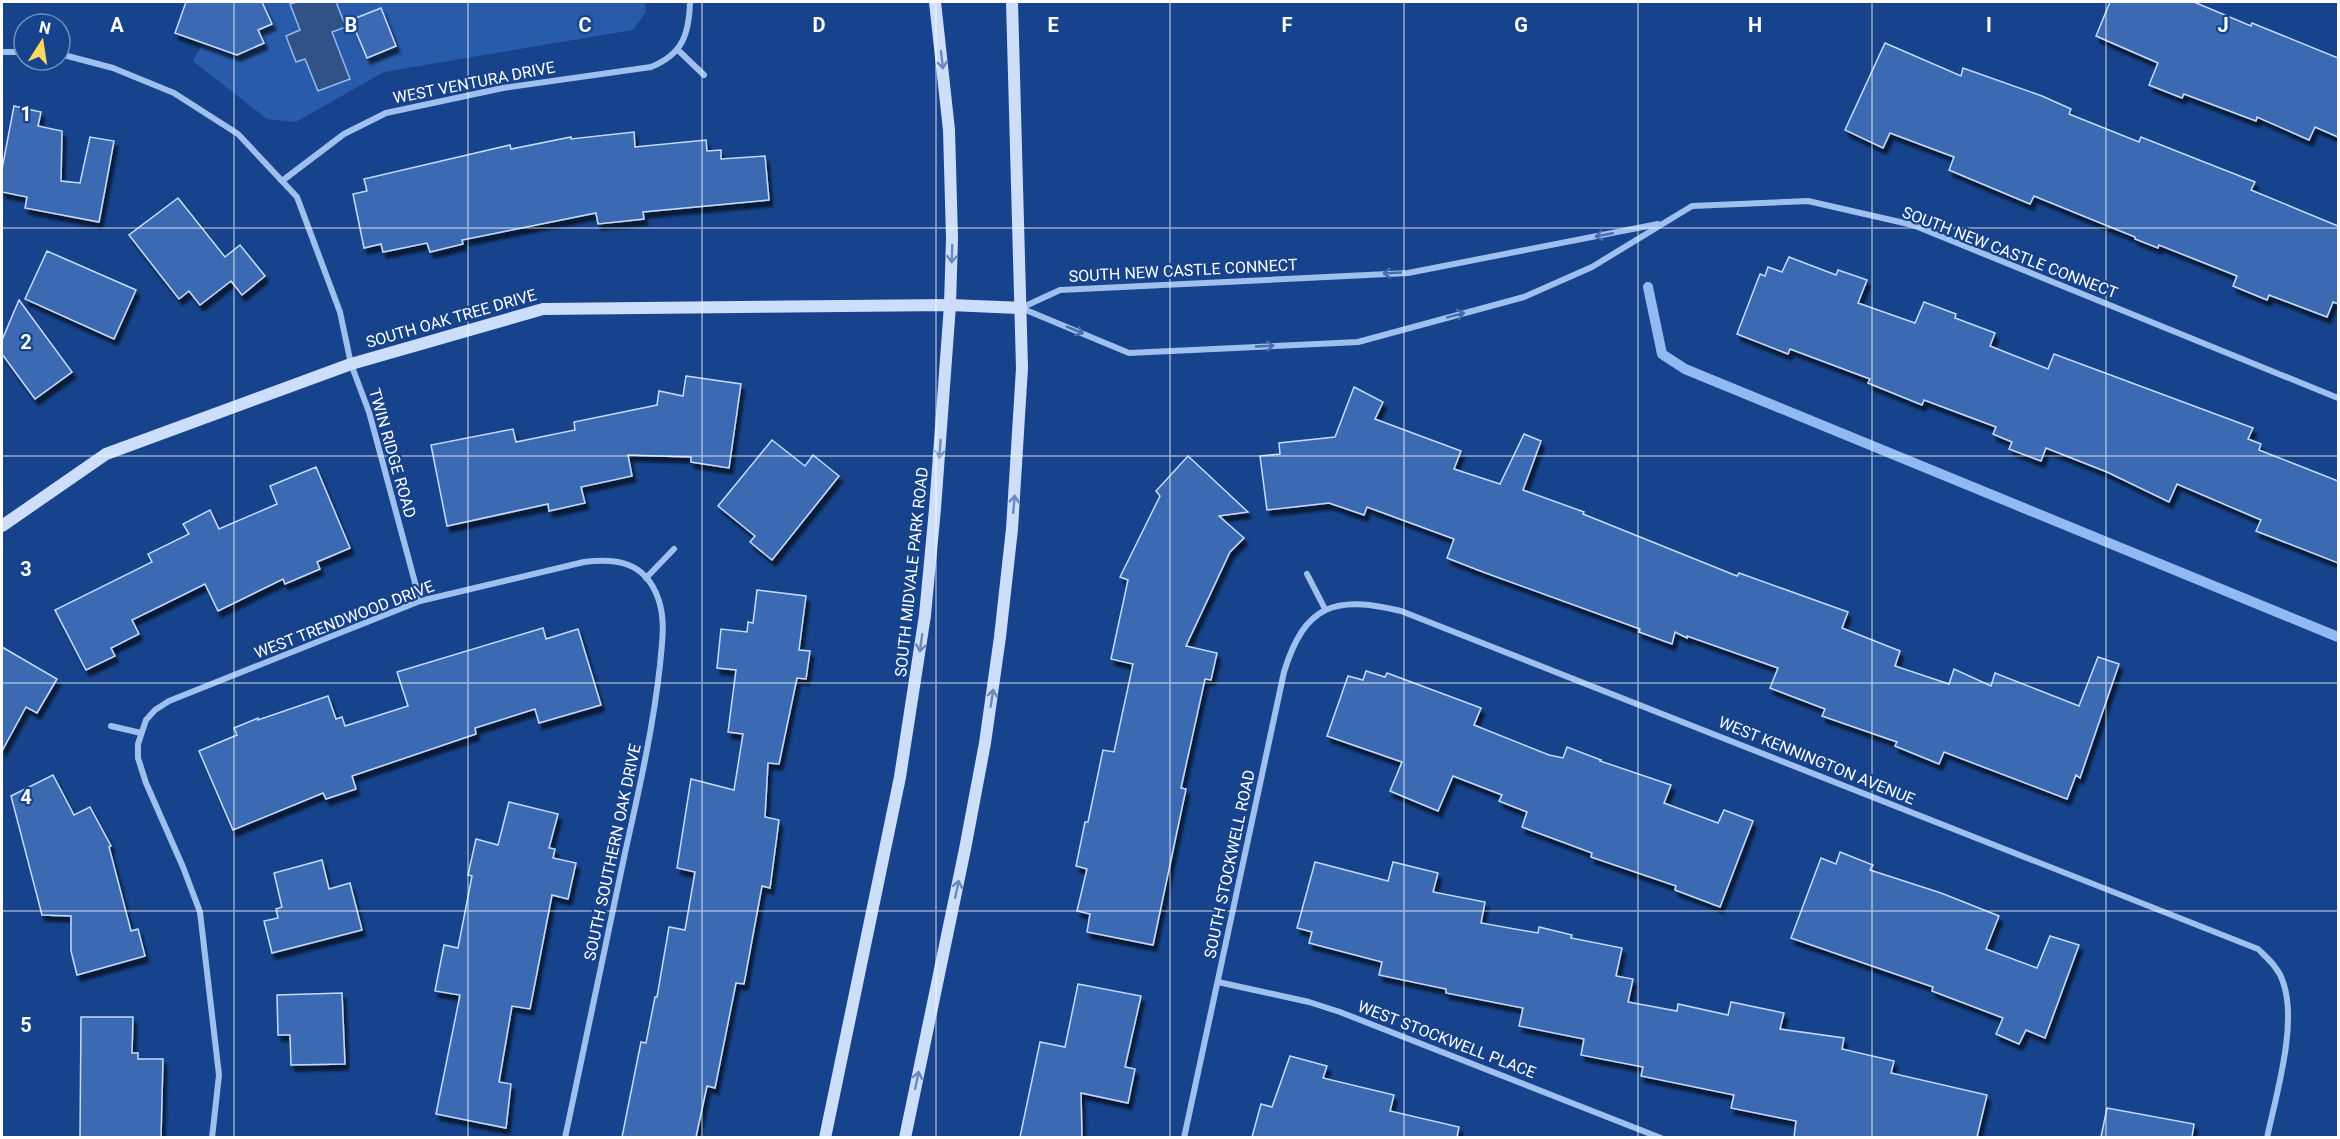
<svg xmlns="http://www.w3.org/2000/svg" width="2340" height="1139" viewBox="0 0 2340 1139" font-family="Roboto,sans-serif">
  <style>
    .green { fill: #285baa }
    .water { fill: #315287; stroke: #91b9f2; stroke-width: 1.5 }
    .lines { fill: none; stroke-linecap: round; stroke-linejoin: round }
    .stream { stroke: #91b9f2; stroke-width: 10 }
    .building { fill: #3a69b2; stroke: #c5dbfb; stroke-width: 1.5; filter: url(#shadow) }
    .street { stroke: #9fbfef; stroke-width: 6 }
    .secondary { stroke: #cddefa; stroke-width: 12 }
    .oneway { stroke: #6889bd }
    .oneway2 { stroke: #466eae }
    .grid { fill: none; stroke: #fff; stroke-width: 1.5; stroke-opacity: 0.55 }
    .labels { text-anchor: middle; stroke-width: 4.5; stroke-linejoin: round; paint-order: stroke }
    .street-label { font-size: 16px; fill: #fff; stroke: #16438b }
    .grid-label { font-size: 20px; text-anchor: middle; font-weight: bold; fill: #fff; stroke: #16438b; stroke-width: 4.5; stroke-linejoin: round; paint-order: stroke }
  </style>
  <defs>
    <filter id="shadow"><feDropShadow dx="3.5" dy="6" stdDeviation="1.5" flood-color="#0009"/></filter>
  </defs>
  <rect width="100%" height="100%" fill="#16438b"/>
  <!-- green -->
  <path class="green" d="M225 2H645L646 12 633 30 384 72 296 122 267 119 193 61Z"/>
  <!-- water -->
  <path class="water" d="M297 2H336L346 27 332 32 350 79 318 91 305 59 296 62 286 36 300 30 290 4Z"/>
  <g class="lines">
    <!-- stream -->
    <path class="stream" d="M1648 287 1662 354 1685 369 2338 637"/>
  </g>
  <!-- building -->
  <g class="building">
    <path d="M186 2H262L272 24 258 30 264 43 237 55 175 33Z"/>
    <path d="M2110 2H2194L2251 26 2252 23 2338 58V137L2315 127 2309 140 2257 117 2256 121 2184 94 2182 98 2149 85 2158 63 2096 36Z"/>
    <path d="M381 8 396 46 367 58 351 20Z"/>
    <path d="M1885 43 1961 76 1963 68 2042 96 2071 109 2069 114 2139 142 2141 137 2194 158 2255 182 2251 190 2338 226V304L2333 302 2327 317 2269 295 2267 300 2233 286 2237 276 2159 245 2158 248 2135 239V237L2034 196 2030 204 1949 170 1954 157 1890 133 1883 148 1845 130Z"/>
    <path d="M14 106 41 112 38 126 62 131 61 181 80 183 90 137 114 141 99 222 25 208 27 197 2 192V169Z"/>
    <path d="M634 132 635 147 706 140 707 151 721 150V159L765 156 769 200 643 212 644 219 598 224 596 213 462 240 463 244 430 252 427 243 383 252 381 244 364 248 353 194 367 191 364 179 510 145 511 149 571 137V139Z"/>
    <path d="M178 198 225 257 240 245 265 276 242 295 231 281 200 305 189 291 179 299 129 235Z"/>
    <path d="M47 251 136 290 114 339 25 299Z"/>
    <path d="M1789 257 1836 275 1838 270 1867 280 1858 303 1915 323 1924 302 1956 314 1955 318 1995 333 1990 346 2048 369 2054 354 2253 428 2248 439 2261 444 2259 450 2338 481V563L2256 531 2261 520 2177 484 2169 502 2107 472 2046 448 2041 461 2009 449 2012 442 1993 434 1996 427 1924 400 1922 405 1868 383 1870 379 1790 349 1788 354 1737 334 1760 274 1765 276 1768 267 1782 272Z"/>
    <path d="M19 300 72 372 35 399 2 354V340Z"/>
    <path d="M686 376 741 384 729 468 691 462V457L628 455 632 476 581 487 585 503 549 511 548 504 447 526 431 445 513 429 516 442 575 430 574 422 657 405 659 391 683 396Z"/>
    <path d="M1354 387 1383 402 1375 419 1461 451 1454 469 1500 484 1524 434 1541 441 1523 490 1584 512 1583 514 1737 576 1739 573 1848 612 1842 628 1900 651 1895 666 1949 684 1954 669 1991 686 1995 673 2079 706 2098 657 2119 664 2080 778 2076 775 2067 799 1944 752 1939 764 1895 746 1897 742 1822 716 1825 709 1770 688 1778 668 1687 636V638L1675 632 1672 644 1639 632 1640 629 1483 572 1447 558 1454 539 1367 507 1364 515 1329 503 1267 510 1260 456 1280 454 1279 443 1335 437Z"/>
    <path d="M772 440 805 466 813 455 839 476 772 560 750 542 755 536 718 506Z"/>
    <path d="M1188 456 1248 512 1219 516 1244 538 1230 552 1186 646 1217 653 1211 680 1205 679 1181 788 1186 789 1153 945 1087 932 1090 914 1077 911 1087 869 1076 866 1085 822H1088L1103 750 1114 752 1133 664 1111 659 1128 580 1120 577 1160 496 1156 491Z"/>
    <path d="M316 467 350 548 317 562 320 569 285 584 283 579 218 611 205 584 132 620 139 634 111 648 115 656 86 670 55 610 152 562 148 554 189 534 183 524 210 510 219 529 277 504 270 486Z"/>
    <path d="M757 590 806 596 799 650 810 651 806 679 797 678 779 764 768 763 765 817 779 820 770 888 762 886 744 984 736 983 715 1088 707 1086 696 1137H622L641 1042 646 1043 655 997H657L669 927 685 930 695 872 677 868 691 779 734 790 743 734 728 732 736 670 717 668 721 629 747 632 748 622 753 623Z"/>
    <path d="M543 628 546 639 578 629 601 705 539 723 535 709 475 728 476 734 352 776 356 789 326 799 323 793 233 830 199 751 237 735 234 728 258 718V720L328 696 336 719 342 717 345 726 408 706 397 672Z"/>
    <path d="M2 647 57 679 37 713 26 707 2 751Z"/>
    <path d="M1366 671 1385 677 1387 673 1481 708 1474 725 1549 755 1563 758 1567 747 1601 760 1600 761 1671 785 1664 803 1718 823 1724 810 1753 821 1720 907 1675 890 1676 886 1591 857 1592 853 1522 827 1527 812 1499 801 1502 795 1453 776 1438 811 1390 791 1402 762 1327 736 1348 676 1363 680Z"/>
    <path d="M53 775 74 815 90 807 111 846 109 847 131 931 138 929 145 956 77 975 71 951V916L42 915 11 796Z"/>
    <path d="M509 802 558 814 549 848 555 849 553 858 576 863 568 899 552 895 530 1009 512 1006 499 1082 511 1084 506 1128 436 1114 460 995 435 991 444 945 458 948 472 876 468 875 476 839 498 845Z"/>
    <path d="M1840 852 1873 865 1870 870 1941 893 1999 916 1986 949 2037 968 2050 936 2079 945 2045 1038 2026 1030 2019 1044 1996 1034 2003 1018 1932 991 1933 987 1791 938 1821 858 1836 864Z"/>
    <path d="M322 860 329 889 350 883 362 930 272 953 264 921 278 918 276 909 282 907 274 873Z"/>
    <path d="M1315 862 1388 881 1393 862 1438 873 1433 892 1485 902 1481 923 1538 933 1539 927 1572 935 1571 938 1622 948 1616 976 1633 979 1628 1002 1677 1011 1678 1004 1728 1015 1731 1002 1784 1013 1780 1029 1844 1038 1842 1049 1894 1061 1891 1073 1987 1095 1977 1137H1794L1796 1121 1731 1108 1734 1095 1641 1076 1643 1067 1581 1055 1584 1039 1519 1026 1523 1008 1446 993V989L1379 975 1382 962 1309 943 1312 932 1297 928Z"/>
    <path d="M1078 984 1141 996 1125 1067 1135 1069 1128 1103 1081 1093 1082 1137H1020L1040 1042 1065 1047Z"/>
    <path d="M342 993 345 1064 291 1065 290 1035H278L277 995Z"/>
    <path d="M81 1017H133L132 1053H138V1059H163L161 1137H80Z"/>
    <path d="M1290 1056 1327 1066 1323 1078 1394 1095 1390 1111 1459 1127 1457 1137H1252L1261 1104 1272 1107Z"/>
    <path d="M2107 1108 2194 1124 2192 1137H2101Z"/>
  </g>
  <g class="lines">
    <!-- street -->
    <g class="street">
      <path d="M678 50 704 75"/>
      <path d="M2 52H24"/>
      <path d="M60 54 113 68 174 93 238 134 297 197 340 312 351 364 369 412 420 601"/>
      <path d="M282 181 344 134 386 113 503 88 651 67C683 54 689 34 690 2"/>
      <path d="M1021 308 1129 353 1358 342 1524 297 1592 267 1692 206 1808 201 1913 225 2338 398"/>
      <path d="M1021 308 1060 290 1408 273 1658 224"/>
      <path d="M1307 574 1325 609"/>
      <path d="M646 578 674 549"/>
      <path d="M111 726 141 733"/>
      <path d="M1218 982 1309 1002 1340 1012 1661 1138"/>
      <path d="M212 1138 219 1075 200 912 183 867 146 783 138 758V744L146 720 155 710 169 701 420 601 584 562C617 558 645 562 658 598 666 620 662 642 660 665 653 729 639 790 625 853 605 948 585 1043 565 1138"/>
      <path d="M1184 1138 1284 672C1305 604 1335 595 1401 611L2258 949C2268 959 2279 968 2283 982 2298 1023 2276 1095 2267 1138"/>
    </g>
    <!-- secondary -->
    <g class="secondary">
      <path d="M2 526 106 454 351 364 543 309 950 305 1021 308"/>
      <path d="M825 1138 900 777 925 615 935 509 950 305 952 238 949 130 935 2"/>
      <path d="M905 1138 965 849 985 743 1000 637 1012 529 1022 368 1012 2"/>
    </g>
  </g>
  <!-- one-way arrows -->
  <defs><path id="oneway-shaft" d="M-6 0H5M1.5-3L5.5 0L1.5 3" fill="none" stroke-width="1.6" stroke-linecap="round" stroke-linejoin="round" transform="scale(1.5)"/></defs>
  <g class="oneway">
    <use href="#oneway-shaft" transform="translate(942 60) rotate(84)"/>
    <use href="#oneway-shaft" transform="translate(952 254) rotate(92)"/>
    <use href="#oneway-shaft" transform="translate(940 449) rotate(94)"/>
    <use href="#oneway-shaft" transform="translate(1014 504) rotate(-85)"/>
    <use href="#oneway-shaft" transform="translate(921 643) rotate(98)"/>
    <use href="#oneway-shaft" transform="translate(992 698) rotate(-81)"/>
    <use href="#oneway-shaft" transform="translate(957 889) rotate(-78)"/>
    <use href="#oneway-shaft" transform="translate(917 1080) rotate(-78)"/>
  </g>
  <g class="oneway2">
    <use href="#oneway-shaft" transform="translate(1604 235) rotate(169)"/>
    <use href="#oneway-shaft" transform="translate(1392 273) rotate(177)"/>
    <use href="#oneway-shaft" transform="translate(1456 315) rotate(-15)"/>
    <use href="#oneway-shaft" transform="translate(1075 330) rotate(22)"/>
    <use href="#oneway-shaft" transform="translate(1265 346) rotate(-3)"/>
  </g>
  <!-- grid -->
  <path class="grid" d="M234 2V1138M468 2V1138M702 2V1138M936 2V1138M1170 2V1138M1404 2V1138M1638 2V1138M1872 2V1138M2106 2V1138M2 228H2338M2 456H2338M2 683H2338M2 911H2338"/>
  <g class="labels">
    <!-- street labels -->
    <g class="street-label">
      <text transform="translate(474 82) rotate(-11)" y="6">WEST VENTURA DRIVE</text>
      <text transform="translate(2010 252) rotate(21)" y="6">SOUTH NEW CASTLE CONNECT</text>
      <text transform="translate(1183 270) rotate(-3)" y="6">SOUTH NEW CASTLE CONNECT</text>
      <text transform="translate(451 318) rotate(-16)" y="6">SOUTH OAK TREE DRIVE</text>
      <text transform="translate(393 453) rotate(74)" y="6">TWIN RIDGE ROAD</text>
      <text transform="translate(911 572) rotate(-84)" y="6">SOUTH MIDVALE PARK ROAD</text>
      <text transform="translate(344 619) rotate(-21)" y="6">WEST TRENDWOOD DRIVE</text>
      <text transform="translate(1817 760) rotate(22)" y="6">WEST KENNINGTON AVENUE</text>
      <text transform="translate(612 852) rotate(-78)" y="6">SOUTH SOUTHERN OAK DRIVE</text>
      <text transform="translate(1229 864) rotate(-78)" y="6">SOUTH STOCKWELL ROAD</text>
      <text transform="translate(1447 1039) rotate(21)" y="6">WEST STOCKWELL PLACE</text>
    </g>
  </g>
  <g class="grid-label">
    <text x="117" y="32">A</text>
    <text x="351" y="32">B</text>
    <text x="585" y="32">C</text>
    <text x="819" y="32">D</text>
    <text x="1053" y="32">E</text>
    <text x="1287" y="32">F</text>
    <text x="1521" y="32">G</text>
    <text x="1755" y="32">H</text>
    <text x="1989" y="32">I</text>
    <text x="2223" y="32">J</text>
    <text x="26" y="121">1</text>
    <text x="26" y="349">2</text>
    <text x="26" y="576">3</text>
    <text x="26" y="804">4</text>
    <text x="26" y="1032">5</text>
  </g>
  <!-- border -->
  <rect width="2340" height="1139" fill="none" stroke="#ffffff" stroke-width="6"/>
  <!-- north arrow -->
  <g transform="translate(42 42) rotate(12)"><circle r="28" fill="#16438b" stroke="#738eb9" stroke-width="1.5"/>
  <path d="M0-4.5L10 22L0 15L-10 22Z" fill="#ffd95d"/>
  <text y="-9" font-size="16" font-weight="bold" text-anchor="middle" fill="#ffffff">N</text>
  </g>
</svg>
